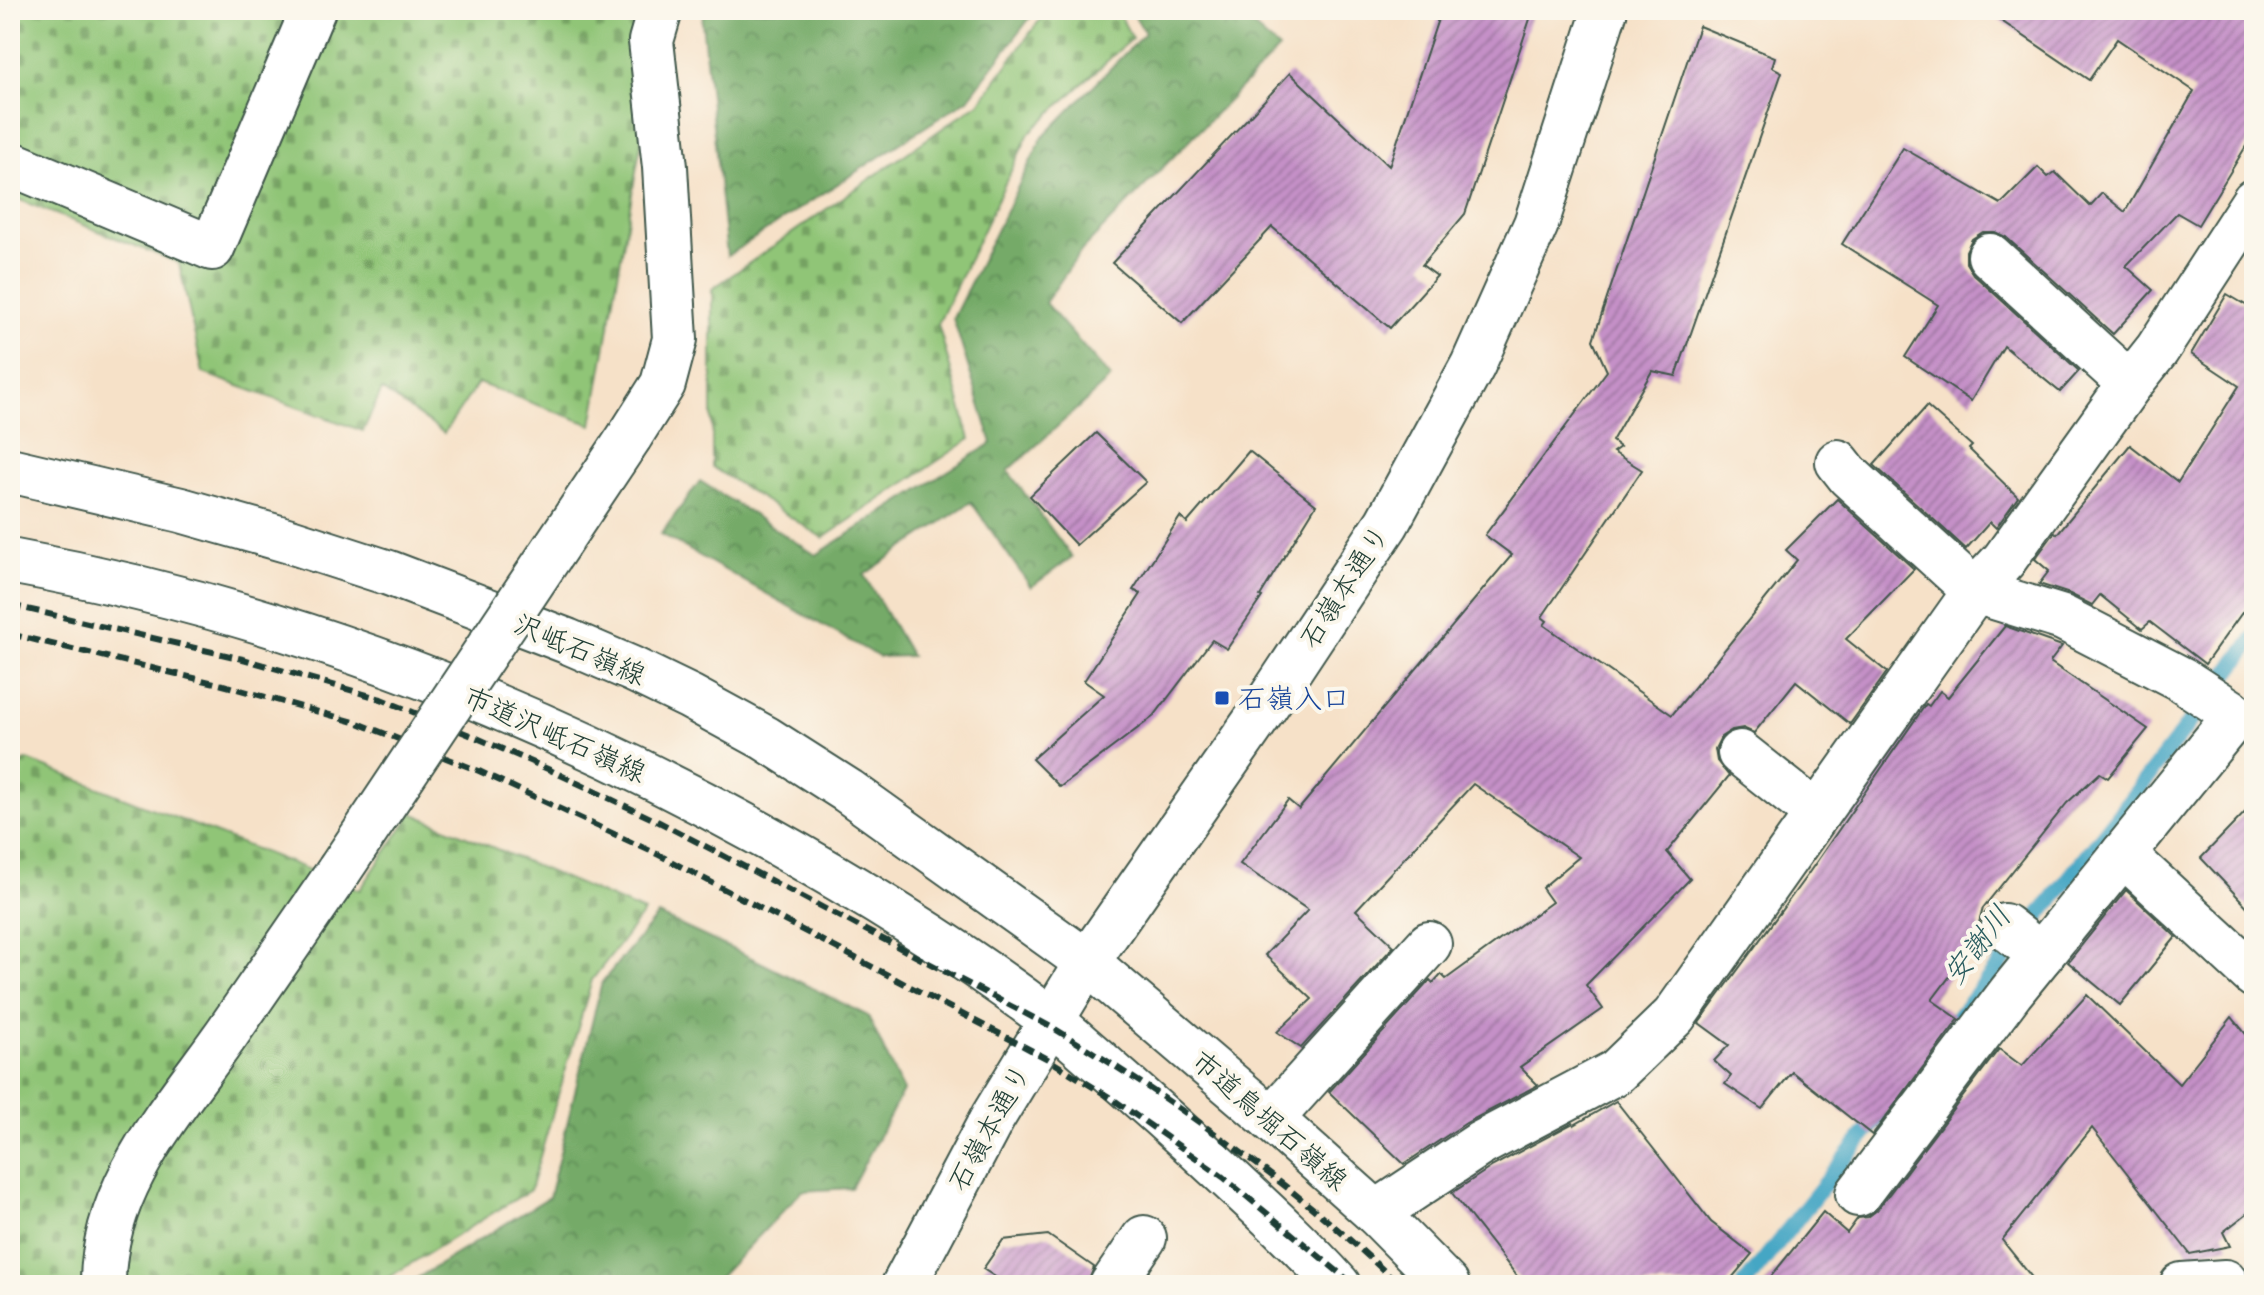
<svg xmlns="http://www.w3.org/2000/svg" width="2264" height="1295" viewBox="0 0 2264 1295" font-family="'Shantell Sans','Klee One',sans-serif">
  <style>
    .forest { fill: url(#forest-crowns); stroke: #4a744e; stroke-width: 2 }
    .cemetery { fill: url(#cemetery-stones); stroke: #588156; stroke-width: 2 }
    .lines { fill: none; stroke-linecap: round; stroke-linejoin: round }
    .stream { stroke: #45a6c4; stroke-width: 16 }
    .building { fill: url(#building-hatch) }
    .street-casing { stroke: #3f564a; stroke-width: 48 }
    .secondary-casing { stroke: #3f564a; stroke-width: 48 }
    .street { stroke: #fff; stroke-width: 44 }
    .secondary { stroke: #fff; stroke-width: 44 }
    .rail { stroke: #1f3d34; stroke-width: 6; stroke-dasharray: 12 6; stroke-linecap: butt }
    .street-bridge-casing { stroke: #3f564a; stroke-width: 48; stroke-linecap: butt }
    .street-bridge { stroke: #fff; stroke-width: 44 }
    .transit-dot { fill: #1a4fb4; stroke: #fbf7ec; stroke-width: 3 }
    .labels { text-anchor: middle; stroke-width: 8; stroke-linejoin: round; paint-order: stroke }
    .street-label { font-size: 28px; fill: #1f3d34; stroke: #fbf7ec }
    .transit-label { font-size: 28px; fill: #164399; stroke: #fbf7ec; text-anchor: start }
    .water-label { font-size: 30px; font-style: italic; fill: #2a5c5f; stroke: #fbf7ec }
  </style>
  <defs>
    <pattern id="forest-crowns" width="20" height="18" patternUnits="userSpaceOnUse" patternTransform="scale(2)"><rect width="20" height="18" fill="#74aa68"/><path d="M2 6a3 3 0 1 1 6 0M12 15a3 3 0 1 1 6 0" fill="none" stroke="#5f8c56"/></pattern>
    <pattern id="cemetery-stones" width="16" height="16" patternUnits="userSpaceOnUse" patternTransform="scale(2)"><rect width="16" height="16" fill="#90c577"/><path d="M2 7V4a2 2 0 0 1 4 0v3zM10 15v-3a2 2 0 0 1 4 0v3z" fill="#75a162"/></pattern>
    <pattern id="building-hatch" width="6" height="6" patternUnits="userSpaceOnUse" patternTransform="scale(2)"><rect width="6" height="6" fill="#c590c7"/><path d="M-1 1l2-2M0 6l6-6M5 7l2-2" fill="none" stroke="#9f77a2"/></pattern>
  </defs>
  <rect width="100%" height="100%" fill="#fbf7ec"/>
  <filter id="ink" filterUnits="userSpaceOnUse"><feTurbulence type="fractalNoise" baseFrequency=".0125" numOctaves="2"/><feDisplacementMap in="SourceGraphic" scale="16" xChannelSelector="R" yChannelSelector="G"/><feConvolveMatrix kernelMatrix="1 2 1 2 8 2 1 2 1" color-interpolation-filters="sRGB"/></filter>
  <filter id="wash" filterUnits="userSpaceOnUse"><feTurbulence type="fractalNoise" baseFrequency=".006" numOctaves="4" result="noise"/><feDisplacementMap in="SourceGraphic" scale="32" xChannelSelector="R" yChannelSelector="G"/><feGaussianBlur stdDeviation="1.8" result="paint"/><feColorMatrix in="noise" values="0 0 0 0 0 0 0 0 0 0 0 0 0 0 0 0 0 1.4 0 .05"/><feComposite in="paint" operator="in"/></filter>
  <g filter="url(#wash)">
    <rect width="100%" height="100%" fill="#f6e1c8"/>
    <!-- forest -->
    <g class="forest">
      <path d="M704 10H1036L968 99 727 256 702 22Z"/>
      <path d="M1131 10H1234L1279 49 1082 250 1045 303 1111 378 1008 471 1072 557 1031 587 971 502 864 575 911 656 879 657 661 534 700 481 816 555 992 443 953 318 1042 138 1145 33Z"/>
      <path d="M658 915 756 960 868 1016 903 1091 851 1188 802 1191 712 1285H406L549 1197 602 982Z"/>
    </g>
    <!-- cemetery -->
    <g class="cemetery">
      <path d="M10 10H664L592 425 478 383 444 433 382 390 363 431 203 373 179 263 10 196Z"/>
      <path d="M1047 10H1117L1132 38 1029 133 938 324 970 439 823 538 712 467V289L980 102Z"/>
      <path d="M10 756 15 766 28 760 360 890 412 813 644 912 592 980 530 1190 376 1285H10Z"/>
    </g>
    <g class="lines">
      <!-- stream -->
      <g class="stream">
        <path d="M1944 1035 2104 834 2254 639"/>
        <path d="M1744 1285 1880 1115"/>
      </g>
    </g>
    <g id="blocks">
      <!-- building -->
      <g class="building">
        <path d="M1441 10H1533L1465 214 1422 265 1437 276 1390 328 1272 227 1182 323 1112 263 1290 73 1389 166Z"/>
        <path d="M1985 10H2254V133L2198 225 2177 213 2126 266 2153 290 2113 334 2006 237 1995 232H1983L1972 239 1966 251V263L1973 274 2079 371 2060 392 2004 346 1971 401 1905 357 1938 305 1842 244 1903 148 2001 204 2038 167 2048 177 2055 172 2090 206 2102 193 2125 212 2194 91 2117 39 2089 80Z"/>
        <path d="M1699 26 1775 57 1772 67 1782 72 1676 376 1652 371 1612 441 1620 447 1613 452 1642 470 1542 617 1547 621 1544 625 1672 715 1797 560 1786 550 1837 499 1914 569 1846 639 1887 672 1850 724 1796 681 1754 733 1743 728 1732 730 1721 737 1715 749 1717 761 1729 776 1667 852 1690 879 1586 985 1603 1009 1520 1067 1538 1085 1466 1123 1404 1164 1329 1092 1430 980 1433 983 1441 974 1446 979 1552 902 1542 888 1579 857 1473 784 1356 910 1394 946 1301 1048 1277 1032 1312 999 1265 955 1308 910 1240 864 1288 800 1299 809 1512 555 1485 535 1607 371 1593 340Z"/>
        <path d="M2227 294 2254 310V596L2205 664 2150 622 2142 629 2100 595 2092 605 2070 594 2039 584 2049 571 2035 559 2055 532 2057 534 2130 445 2178 482 2239 386 2191 354Z"/>
        <path d="M1927 406 1972 446 1969 449 2018 497 1996 528 1990 522 1966 549 1874 465Z"/>
        <path d="M1096 433 1146 482 1076 545 1030 496Z"/>
        <path d="M1249 451 1316 505 1260 596 1262 597 1227 649 1212 640 1154 716 1060 787 1032 759 1104 695 1084 681 1141 594 1133 590 1180 517 1187 523Z"/>
        <path d="M2005 626 2062 646 2050 662 2148 729 2108 778 2100 773 2067 803 1983 908 1979 923 1981 935 1932 1000 1959 1019 1872 1135 1792 1072 1762 1109 1725 1084 1731 1076 1714 1061 1729 1045 1699 1023 1808 874 1926 704 1929 706 1940 691 1948 697Z"/>
        <path d="M2254 803V914L2201 858Z"/>
        <path d="M2126 890 2176 937 2120 1005 2068 962Z"/>
        <path d="M2087 995 2179 1084 2232 1017 2254 1044V1208L2223 1232 2230 1246 2190 1254 2092 1128 2002 1240 2038 1285H1764L1823 1212 1847 1233 1858 1218 1868 1217 1877 1210 1999 1049 2022 1066Z"/>
        <path d="M1616 1101 1711 1222 1752 1254 1726 1285H1524L1452 1193 1493 1166 1573 1123 1574 1125Z"/>
        <path d="M1048 1235 1094 1267 1087 1285H1008L983 1269 1003 1240Z"/>
      </g>
    </g>
  </g>
  <g filter="url(#ink)">
    <use href="#blocks" fill-opacity="0" stroke="#3f564a" stroke-width="2"/>
    <g class="lines">
      <defs>
        <g id="street">
          <path d="M10 163 212 248 313 10"/>
          <path d="M1990 256 2130 384"/>
          <path d="M630 436 663 384 675 339 665 167 651 41 660 10"/>
          <path d="M1838 462 1849 476 1975 591 2063 618 2181 679 2236 715 2011 992 1858 1194"/>
          <path d="M1740 753 1817 814"/>
          <path d="M2123 854 2254 975"/>
          <path d="M2004 926 2041 955"/>
          <path d="M1271 1119 1429 944"/>
          <path d="M1376 1213 1480 1144 1616 1072 1674 1016 1975 591 2004 560 2130 384 2157 350 2254 201"/>
          <path d="M103 1285C102 1186 174 1109 228 1032 265 979 302 925 339 871"/>
          <path d="M1112 1285 1144 1238"/>
          <path d="M2182 1285 2225 1282 2227 1285"/>
        </g>
        <g id="secondary">
          <path d="M10 470 181 510 290 541 389 573 567 641 632 669 690 697 765 738 848 791 1087 962 1271 1119 1376 1213 1447 1285"/>
          <path d="M10 561C276 609 526 705 762 835 861 890 958 949 1048 1018 1066 1032 1083 1048 1101 1063 1140 1097 1178 1131 1216 1166 1258 1205 1300 1243 1338 1285"/>
          <path d="M904 1285 993 1117 1087 962 1265 707 1387 523 1473 365 1536 224 1605 10"/>
        </g>
      </defs>
      <!-- street casing -->
      <use href="#street" class="street-casing"/>
      <!-- secondary casing -->
      <use href="#secondary" class="secondary-casing"/>
      <!-- street -->
      <use href="#street" class="street"/>
      <!-- secondary -->
      <use href="#secondary" class="secondary"/>
      <!-- rail -->
      <g class="rail">
        <path d="M10 605 243 659 381 699 477 738 550 770 659 822 1055 1029C1178 1103 1296 1186 1399 1285"/>
        <path d="M10 634 223 685 358 723 479 771 659 855 1046 1058 1114 1100 1223 1177 1354 1285"/>
      </g>
      <defs>
        <path id="street-bridge" d="M339 871 630 436"/>
      </defs>
      <!-- street-bridge casing -->
      <use href="#street-bridge" class="street-bridge-casing"/>
      <!-- street-bridge -->
      <use href="#street-bridge" class="street-bridge"/>
    </g>
  </g>
  <!-- markers -->
  <rect class="transit-dot" x="1214" y="690" width="16" height="16" rx="4"/>
  <g class="labels">
    <!-- street labels -->
    <g class="street-label">
      <text transform="translate(1344 586) rotate(-57)" y="10">石嶺本通り</text>
      <text transform="translate(580 649) rotate(23)" y="10">沢岻石嶺線</text>
      <text transform="translate(555 734) rotate(24)" y="10">市道沢岻石嶺線</text>
      <text transform="translate(1270 1120) rotate(41)" y="10">市道鳥堀石嶺線</text>
      <text transform="translate(989 1127) rotate(-61)" y="10">石嶺本通り</text>
    </g>
    <!-- transit labels -->
    <g class="transit-label">
      <text x="1238" y="708">石嶺入口</text>
    </g>
    <!-- water labels -->
    <g class="water-label">
      <text transform="translate(1977 945) rotate(-52)" y="10">安謝川</text>
    </g>
  </g>
  <!-- margin -->
  <rect width="2264" height="1295" fill="none" stroke="#fbf7ec" stroke-width="40"/>
</svg>
